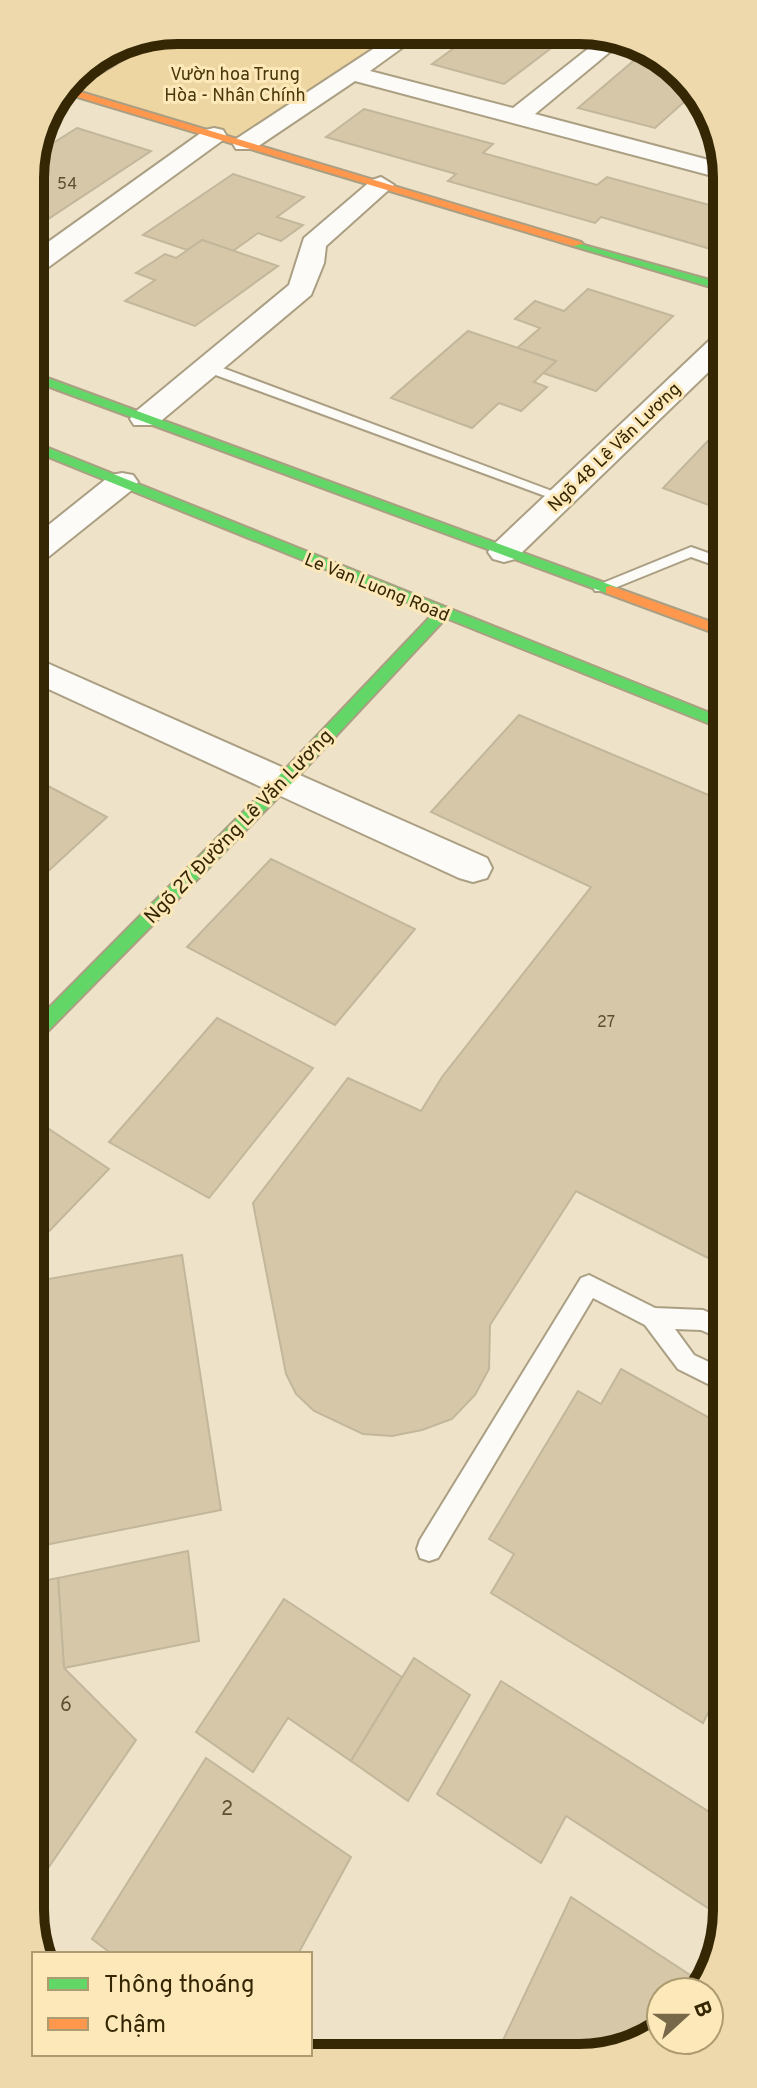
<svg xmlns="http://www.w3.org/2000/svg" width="757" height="2088" viewBox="0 0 757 2088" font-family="Overpass,sans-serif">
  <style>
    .green { fill: #edd6a2 }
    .building { fill: #d5c7a8; stroke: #c3b79b; stroke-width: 2 }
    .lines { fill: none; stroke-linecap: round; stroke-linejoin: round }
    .lane-casing { stroke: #ab9f83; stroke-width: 4 }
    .street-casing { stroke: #ab9f83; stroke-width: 4 }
    .fast-casing { stroke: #ab9f83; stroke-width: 4 }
    .slow-casing { stroke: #ab9f83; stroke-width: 4 }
    .lane { fill: #fcfbf7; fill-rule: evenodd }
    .street { fill: #fcfbf7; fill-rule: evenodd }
    .fast { fill: #63d668; fill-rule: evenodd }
    .slow { fill: #ff974d; fill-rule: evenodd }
    .labels { text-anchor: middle; stroke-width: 6; stroke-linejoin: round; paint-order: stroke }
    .number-label { font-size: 16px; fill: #5d4f2d }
    .far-park-label { font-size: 18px; fill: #48370a; stroke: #fde8b9 }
    .far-street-label { font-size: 18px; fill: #352704; stroke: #fde8b9 }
    .street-label { font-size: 20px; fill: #352704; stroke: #fde8b9 }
    .near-number-label { font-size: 20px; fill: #5d4f2d }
    .rim { fill: none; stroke: #352704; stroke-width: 10 }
  </style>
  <rect width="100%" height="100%" fill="#eee2c8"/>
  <!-- green -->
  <path class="green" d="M178 30 413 32 245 144 63 90C85 60 143 43 178 30Z"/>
  <!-- building -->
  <g class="building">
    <path d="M476 32 571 33 504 84 432 64Z"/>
    <path d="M644 52 684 74 694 93 655 128 578 108Z"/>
    <path d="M364 109 493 144 483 153 597 185 607 177 724 209V248L721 252 601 217 595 223 448 181 456 174 326 137Z"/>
    <path d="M77 128 151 151 30 231 34 155Z"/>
    <path d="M233 174 304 197 277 217 303 225 281 241 258 233 233 251 202 240 187 250 143 235Z"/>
    <path d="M202 240 278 266 195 326 125 301 155 280 136 273 165 254 176 258Z"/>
    <path d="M588 289 673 316 596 391 543 373 556 361 517 348 540 328 515 319 535 301 564 311Z"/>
    <path d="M468 331 556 361 534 382 547 387 521 411 499 403 472 428 391 398Z"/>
    <path d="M724 424 725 511 663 488Z"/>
    <path d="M519 715 725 802 726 1267 576 1191 490 1325 489 1369 475 1395 452 1419 422 1430 392 1436 363 1434 314 1411 296 1394 286 1374 253 1203 348 1078 421 1111 442 1077 591 887 431 812Z"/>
    <path d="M31 777 107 817 31 887Z"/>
    <path d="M271 859 415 929 335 1025 187 947Z"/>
    <path d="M217 1018 313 1068 209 1198 109 1142Z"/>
    <path d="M37 1121 109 1169 32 1249V1126Z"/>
    <path d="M182 1255 221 1510 35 1547 32 1282Z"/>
    <path d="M621 1369 726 1427V1686L722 1684 703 1723 491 1593 514 1554 489 1539 578 1391 601 1404Z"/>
    <path d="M188 1551 199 1641 64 1668 58 1578Z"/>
    <path d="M58 1578 64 1668 136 1740 33 1890 32 1583Z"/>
    <path d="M284 1599 402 1677 351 1761 288 1718 253 1772 196 1732Z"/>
    <path d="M414 1658 470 1695 408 1801 351 1761Z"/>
    <path d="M501 1681 727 1823V1865L708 1908 566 1816 541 1863 437 1794Z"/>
    <path d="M206 1758 351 1857 298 1954H112L92 1939Z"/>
    <path d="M571 1897 693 1977 687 1992H661V2025L608 2055H496Z"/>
  </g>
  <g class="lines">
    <defs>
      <g id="lane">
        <path d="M202 364H212L568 497 561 501 556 500 202 370Z"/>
        <path d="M691 547 725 559V569L691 557 607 591H595L593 587Z"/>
        <path d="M589 1275 655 1308 703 1310 726 1320V1341L701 1330 675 1329 694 1355 726 1370V1393L678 1369 645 1325 593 1298 438 1558 429 1561 420 1558 417 1549 420 1540 581 1278Z"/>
      </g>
      <g id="street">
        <path d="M399 32H424L370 71 513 108 608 33 623 41 535 114 724 164V179L355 81 254 149H236L233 144 236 139Z"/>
        <path d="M126 50 125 58 77 87 64 88 80 67Z"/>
        <path d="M214 128 223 130 226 135 223 140 39 274 31 276 30 255 205 130Z"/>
        <path d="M381 177 394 185 326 246 324 263 311 295 156 425H134L130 419 134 413 289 285 304 238 372 180Z"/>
        <path d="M724 334V357L515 559 504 562 493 559 488 552 493 545 714 336Z"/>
        <path d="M122 473 133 475 138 482 133 489 42 562 31 565V539L111 475Z"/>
        <path d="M31 656 487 858 492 868 487 878 473 882 459 878 31 681Z"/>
      </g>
      <g id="fast">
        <path d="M573 242 724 284V291L573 246Z"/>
        <path d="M31 372 616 587 618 590 616 593H606L31 380Z"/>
        <path d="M31 441 725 719V730L446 618 289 786 38 1041 32 1043V1025L277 778 434 613 31 450Z"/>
      </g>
      <g id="slow">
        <path d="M64 87 581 242 583 244 573 246 61 92Z"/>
        <path d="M611 586 725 627V637L606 593V587Z"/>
      </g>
    </defs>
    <!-- lane casing -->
    <use href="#lane" class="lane-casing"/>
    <!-- street casing -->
    <use href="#street" class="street-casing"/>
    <!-- fast casing -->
    <use href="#fast" class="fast-casing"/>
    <!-- slow casing -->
    <use href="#slow" class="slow-casing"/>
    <!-- lane -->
    <use href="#lane" class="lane"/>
    <!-- street -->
    <use href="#street" class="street"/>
    <!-- fast -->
    <use href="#fast" class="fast"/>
    <!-- slow -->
    <use href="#slow" class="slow"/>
  </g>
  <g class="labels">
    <!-- number labels -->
    <g class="number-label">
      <text x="67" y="189">54</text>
      <text x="606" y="1027">27</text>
    </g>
    <!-- far-park labels -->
    <g class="far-park-label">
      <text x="235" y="80">Vườn hoa Trung<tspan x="235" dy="21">Hòa - Nhân Chính</tspan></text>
    </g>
    <!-- far-street labels -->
    <g class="far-street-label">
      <text transform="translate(614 447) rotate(-44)" y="6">Ngõ 48 Lê Văn Lương</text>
      <text transform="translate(377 587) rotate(22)" y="6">Le Van Luong Road</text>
    </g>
    <!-- street labels -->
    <g class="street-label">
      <text transform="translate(238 826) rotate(-46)" y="7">Ngõ 27 Đường Lê Văn Lương</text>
    </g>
    <!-- near-number labels -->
    <g class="near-number-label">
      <text x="66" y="1711">6</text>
      <text x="227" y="1815">2</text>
    </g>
  </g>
  <!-- crop -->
  <path d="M0 0H757V2088H0ZM178 44H579A134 134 0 0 1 713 178V1910A134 134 0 0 1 579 2044H178A134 134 0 0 1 44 1910V178A134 134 0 0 1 178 44Z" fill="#edd9ab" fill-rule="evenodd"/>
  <path class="rim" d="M178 44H579A134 134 0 0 1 713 178V1910A134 134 0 0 1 579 2044H178A134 134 0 0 1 44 1910V178A134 134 0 0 1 178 44Z"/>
  <!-- legend -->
  <rect x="32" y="1952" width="280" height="104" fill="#fde8b9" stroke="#ad9b71" stroke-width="2"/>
  <rect x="48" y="1978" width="40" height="12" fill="#63d668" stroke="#ad9b71" stroke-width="2"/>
  <text x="104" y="1992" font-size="24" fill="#352704">Thông thoáng</text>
  <rect x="48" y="2018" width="40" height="12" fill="#ff974d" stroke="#ad9b71" stroke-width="2"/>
  <text x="104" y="2032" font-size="24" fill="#352704">Chậm</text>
  <!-- north arrow -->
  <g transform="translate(685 2016) rotate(69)"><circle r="38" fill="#fde8b9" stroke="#ad9b71" stroke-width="2"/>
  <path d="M0-6L14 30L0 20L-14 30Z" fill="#766849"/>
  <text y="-12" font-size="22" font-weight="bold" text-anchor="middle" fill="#352704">B</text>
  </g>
</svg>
